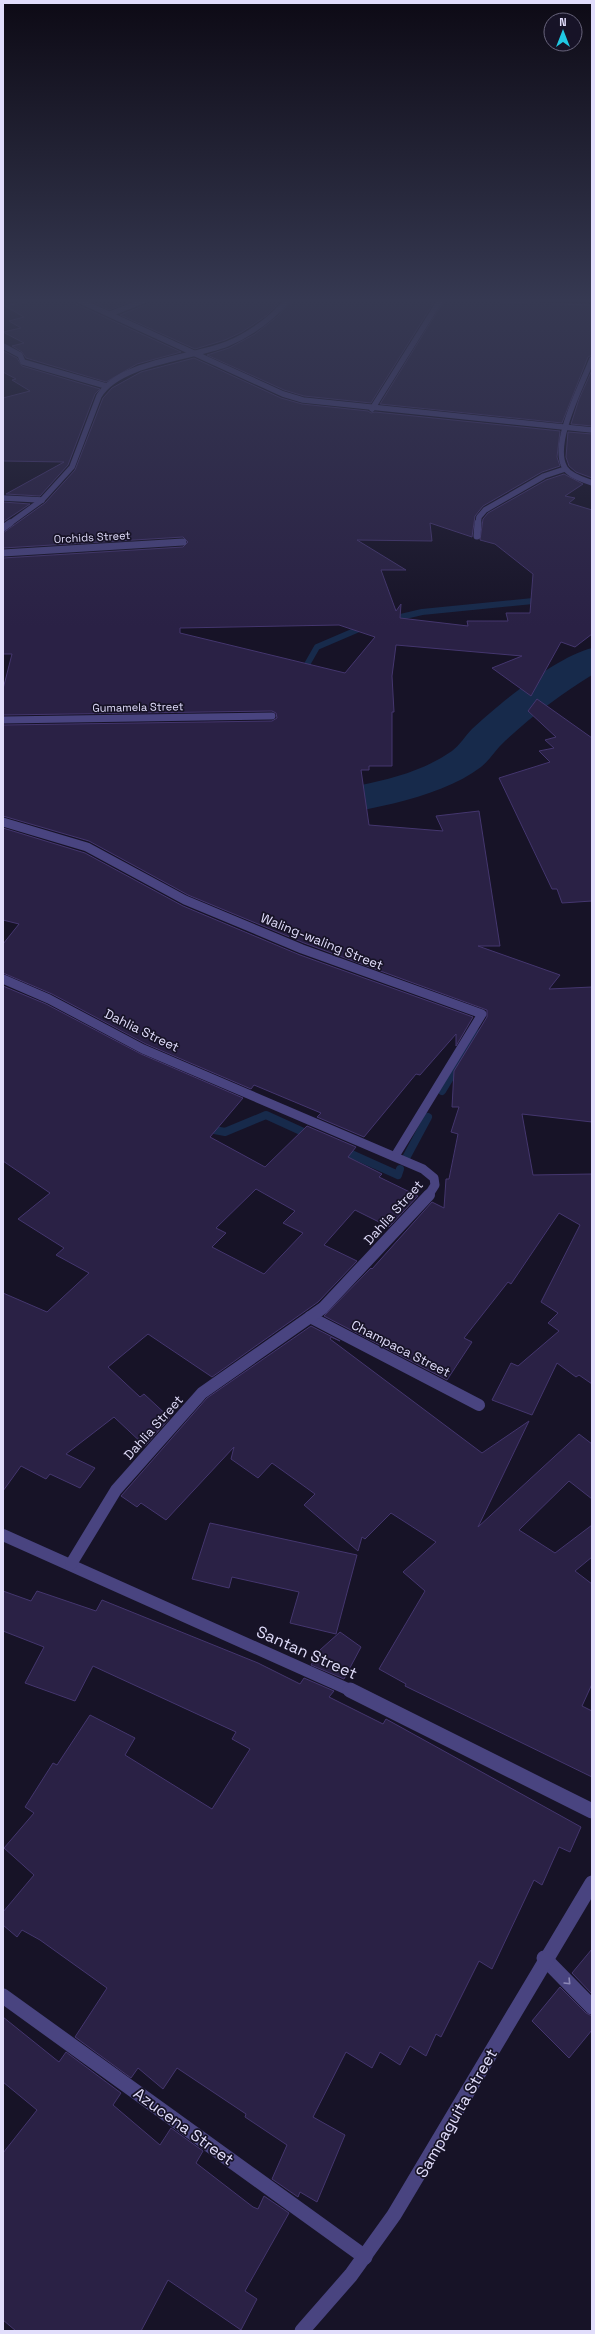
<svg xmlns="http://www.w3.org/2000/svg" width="595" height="2334" viewBox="0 0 595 2334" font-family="'Space Grotesk',sans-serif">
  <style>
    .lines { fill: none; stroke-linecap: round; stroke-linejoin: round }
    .stream-far1 { stroke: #172a4b; stroke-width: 6 }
    .stream { stroke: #172a4b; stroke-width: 8 }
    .river { fill: #172a4b; fill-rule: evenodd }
    .building { fill: #2a2145; stroke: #44366e; fill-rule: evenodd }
    .minor-far4 { stroke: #494480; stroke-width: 5.5 }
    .minor-far3 { stroke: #494480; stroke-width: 7 }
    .minor-far2 { stroke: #494480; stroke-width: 9 }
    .minor-far1 { stroke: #494480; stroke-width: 12 }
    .minor { stroke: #494480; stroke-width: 15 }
    .oneway { stroke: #8d89b7 }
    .labels { text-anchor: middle; stroke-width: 3.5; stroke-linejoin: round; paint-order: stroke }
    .far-street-label { font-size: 11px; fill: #e1ddfb; stroke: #171327 }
    .street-label { font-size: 13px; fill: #e1ddfb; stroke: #171327 }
    .near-street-label { font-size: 16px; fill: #e1ddfb; stroke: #171327 }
  </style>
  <rect width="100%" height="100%" fill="#171327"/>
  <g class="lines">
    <!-- stream-far1 -->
    <g class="stream-far1">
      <path d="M388 620 422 612 543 600"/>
      <path d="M301 675 317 647 366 626"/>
    </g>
    <!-- stream -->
    <g class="stream">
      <path d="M442 1091 474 1038 484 1030"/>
      <path d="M204 1128 225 1132 266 1115 312 1136"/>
      <path d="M340 1149 398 1175 400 1169"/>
      <path d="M406 1158 428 1117"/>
    </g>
    <!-- river -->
    <path class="river" d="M592 648V675C561 694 532 716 505 741 496 749 490 760 481 767 437 801 352 812 299 821L284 818 278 809 284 800C340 786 403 785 452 751 460 745 465 736 472 729 500 703 556 657 592 648Z"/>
  </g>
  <!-- building -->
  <g class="building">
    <path d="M39 299H72L74 303 181 352 137 364 106 382 26 358 22 352 12 346 24 343 3 332 21 328 9 321 24 317 5 306Z"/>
    <path d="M86 299H137L109 310Z"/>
    <path d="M152 299H283L266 316 242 332 225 340 195 349 120 315 150 303Z"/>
    <path d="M293 299H436L371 403 304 396 284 390 207 355 229 348 255 334 278 316Z"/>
    <path d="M445 299H504L502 302 592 305V355L588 357 562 423 380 404Z"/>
    <path d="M3 351 17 358 22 366 100 389 95 394 68 465 40 496 6 494 64 462 3 461V398L30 391 12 380 16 379 3 372Z"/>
    <path d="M194 358 281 398 302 404 368 411 371 413 375 412 560 431 557 457 560 466 542 472 483 506 475 516 472 537 430 523 432 541 357 540 406 570H381L396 611 401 604 400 618 468 626 467 621H508L506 613H530L533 574 495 544 480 540 483 519 488 513 546 480 564 474 583 484 565 496 575 498 569 503 592 510V634L575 647 561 642 531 696 492 668 522 656 396 645 392 676 394 712H392V766H369V770H361L369 825 443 831 436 816 479 811 500 946H478L560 975 549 989 592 987V1122L522 1114 533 1175 592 1174V1384L579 1375 576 1377 557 1363 532 1415 492 1400 511 1363 518 1366 559 1331 548 1323 558 1313 541 1302 580 1225 559 1213 511 1284 508 1282 464 1338 472 1342 447 1380 324 1316 371 1268 372 1269 432 1202 444 1208 446 1179H449L458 1134 451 1132 459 1107H452L454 1071 487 1017V1010L304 943 188 895 89 841 3 816V725L272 721 277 718 276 713 272 711 3 715V689L12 654H3V558L183 547 188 542 183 537 3 548V533L45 503 75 470 103 398 112 388 141 372ZM339 625 375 637 345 673 180 633V628Z"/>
    <path d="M592 370V426L571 424 579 399Z"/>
    <path d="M568 432 592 434V478L576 472 569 466 566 457Z"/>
    <path d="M3 502 30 504 3 522Z"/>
    <path d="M537 699 592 738V901L562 903 557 889H552L499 778 550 762 539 751 554 748 545 740 556 737 528 711Z"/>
    <path d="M3 828 85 853 183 906 300 955 473 1017 456 1046V1034L420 1075 416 1074 364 1137 317 1117 321 1113 254 1085 251 1089 146 1044 52 994 3 973V944L19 924 3 920Z"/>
    <path d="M3 986 46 1004 141 1054 243 1098 210 1137 265 1167 307 1126 356 1147 348 1157 382 1174 379 1177 418 1196 389 1227 355 1210 324 1245 357 1261 318 1302 212 1377 148 1334 108 1367 140 1397 144 1394 170 1418 145 1446 114 1417 66 1454 95 1468 80 1488 50 1474 46 1479 21 1466 3 1491V1293L47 1312 89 1273 56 1255 64 1248 18 1219 50 1193 3 1161ZM256 1189 295 1211 283 1223 303 1233 264 1274 212 1247 226 1233 216 1228Z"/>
    <path d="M311 1326 340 1341 331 1337 330 1339 482 1453 529 1421 478 1527 579 1434 592 1444V1499L569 1481 519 1530 555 1553 592 1525V1557L575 1571 592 1584V1684L582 1706 592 1711V1777L405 1686 406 1684 379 1669 425 1591 403 1572 436 1542 391 1513 365 1539 362 1537 358 1551 304 1505 315 1494 272 1463 258 1478 231 1459 234 1447 166 1520 141 1503 137 1507 121 1496 207 1398Z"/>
    <path d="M210 1523 357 1555 336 1634 290 1623 299 1592 232 1577 229 1588 192 1579Z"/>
    <path d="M3 1591 31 1601 37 1591 96 1611 102 1600 258 1663 300 1684 304 1678 334 1691 329 1697 383 1724 386 1719 581 1827 570 1852 559 1847 542 1885 534 1880 492 1969 479 1961 441 2037 436 2034 426 2056 410 2046 400 2065 380 2052 372 2068 346 2052 313 2117 345 2135 317 2202 300 2192 298 2197 272 2179 287 2145 245 2117 246 2114 177 2068 163 2089 138 2068 131 2078 75 2037 107 1988 40 1940 22 1930 17 1937 3 1925V1912L34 1875 4 1848 34 1813 25 1807 53 1763 57 1765 90 1715 135 1738 125 1755 212 1809 250 1749 232 1739 236 1732 93 1666 75 1701 25 1683 44 1647 3 1631Z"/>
    <path d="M340 1632 361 1647 344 1679 311 1665 320 1650Z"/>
    <path d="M592 1949V1994L572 1973Z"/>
    <path d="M560 1987 586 2013 592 2016V2030L569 2058 532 2021Z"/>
    <path d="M3 2017 59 2062 66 2052 121 2093 113 2105 160 2145 171 2128 203 2151 196 2163 253 2207 258 2209 264 2196 289 2213 245 2291 257 2299 241 2330 168 2280 141 2331H16L3 2320V2153L37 2110 3 2082Z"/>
  </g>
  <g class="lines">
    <!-- minor-far4 -->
    <g class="minor-far4">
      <path d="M76 299 283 394 303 400 592 430"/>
      <path d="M110 314 148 299"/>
      <path d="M3 346 20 355 23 362 106 386"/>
      <path d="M592 359C583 383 550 444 565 468 570 476 584 480 592 483"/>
      <path d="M372 409 441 299"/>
      <path d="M3 498 42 500"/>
      <path d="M9 524 42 500 72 467 99 396C119 362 192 358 227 344 251 334 272 318 289 299"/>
      <path d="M478 524 479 517 485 510 544 476 565 469"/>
    </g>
    <!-- minor-far3 -->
    <g class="minor-far3">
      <path d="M3 528 10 523"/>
      <path d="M477 536 478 523"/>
      <path d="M3 553 183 542"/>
      <path d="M3 720 272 716"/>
    </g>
    <!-- minor-far2 -->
    <g class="minor-far2">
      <path d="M3 822 87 847 185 900 302 949 482 1014 395 1156"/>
      <path d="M3 979 49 999 143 1049 423 1169 434 1178 435 1185 428 1196"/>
    </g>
    <!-- minor-far1 -->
    <g class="minor-far1">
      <path d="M310 1317 479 1405"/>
      <path d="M3 1535 352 1691"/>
      <path d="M71 1564 116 1490 202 1393 323 1308 429 1195"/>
    </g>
    <!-- minor -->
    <g class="minor">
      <path d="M350 1690 592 1811"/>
      <path d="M544 1958 592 2007"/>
      <path d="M3 1996 365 2257"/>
      <path d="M302 2331 351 2275 394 2215 592 1883"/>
    </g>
  </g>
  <!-- one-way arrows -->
  <defs><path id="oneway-chevron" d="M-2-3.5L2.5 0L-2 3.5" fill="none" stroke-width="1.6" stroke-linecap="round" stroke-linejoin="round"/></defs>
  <use class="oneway" href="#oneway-chevron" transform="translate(568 1982) rotate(46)"/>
  <!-- sky -->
  <linearGradient id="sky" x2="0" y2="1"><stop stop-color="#0d0a15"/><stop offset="0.48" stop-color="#363952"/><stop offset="1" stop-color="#363952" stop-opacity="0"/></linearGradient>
  <rect width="595" height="626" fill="url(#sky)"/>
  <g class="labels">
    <!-- far-street labels -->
    <g class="far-street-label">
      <text transform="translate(92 537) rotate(-3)" y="4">Orchids Street</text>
      <text transform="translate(138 707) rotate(-1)" y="4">Gumamela Street</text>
    </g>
    <!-- street labels -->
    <g class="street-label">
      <text transform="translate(322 941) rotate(22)" y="5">Waling-waling Street</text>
      <text transform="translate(142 1030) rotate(26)" y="5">Dahlia Street</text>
      <text transform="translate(393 1212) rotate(-48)" y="5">Dahlia Street</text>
      <text transform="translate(401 1348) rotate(27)" y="5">Champaca Street</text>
      <text transform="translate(153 1427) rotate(-48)" y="5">Dahlia Street</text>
    </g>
    <!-- near-street labels -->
    <g class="near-street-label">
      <text transform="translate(307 1652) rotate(24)" y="6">Santan Street</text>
      <text transform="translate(456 2113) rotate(-60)" y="6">Sampaguita Street</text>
      <text transform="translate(184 2126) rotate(36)" y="6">Azucena Street</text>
    </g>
  </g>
  <!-- border -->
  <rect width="595" height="2334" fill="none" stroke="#e1ddfb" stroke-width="8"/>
  <!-- north arrow -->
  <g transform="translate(563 32)"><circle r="19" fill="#171327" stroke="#68647c"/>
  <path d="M0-3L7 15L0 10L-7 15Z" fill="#20c8e3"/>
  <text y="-6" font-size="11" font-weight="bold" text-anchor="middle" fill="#e1ddfb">N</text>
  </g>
</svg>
